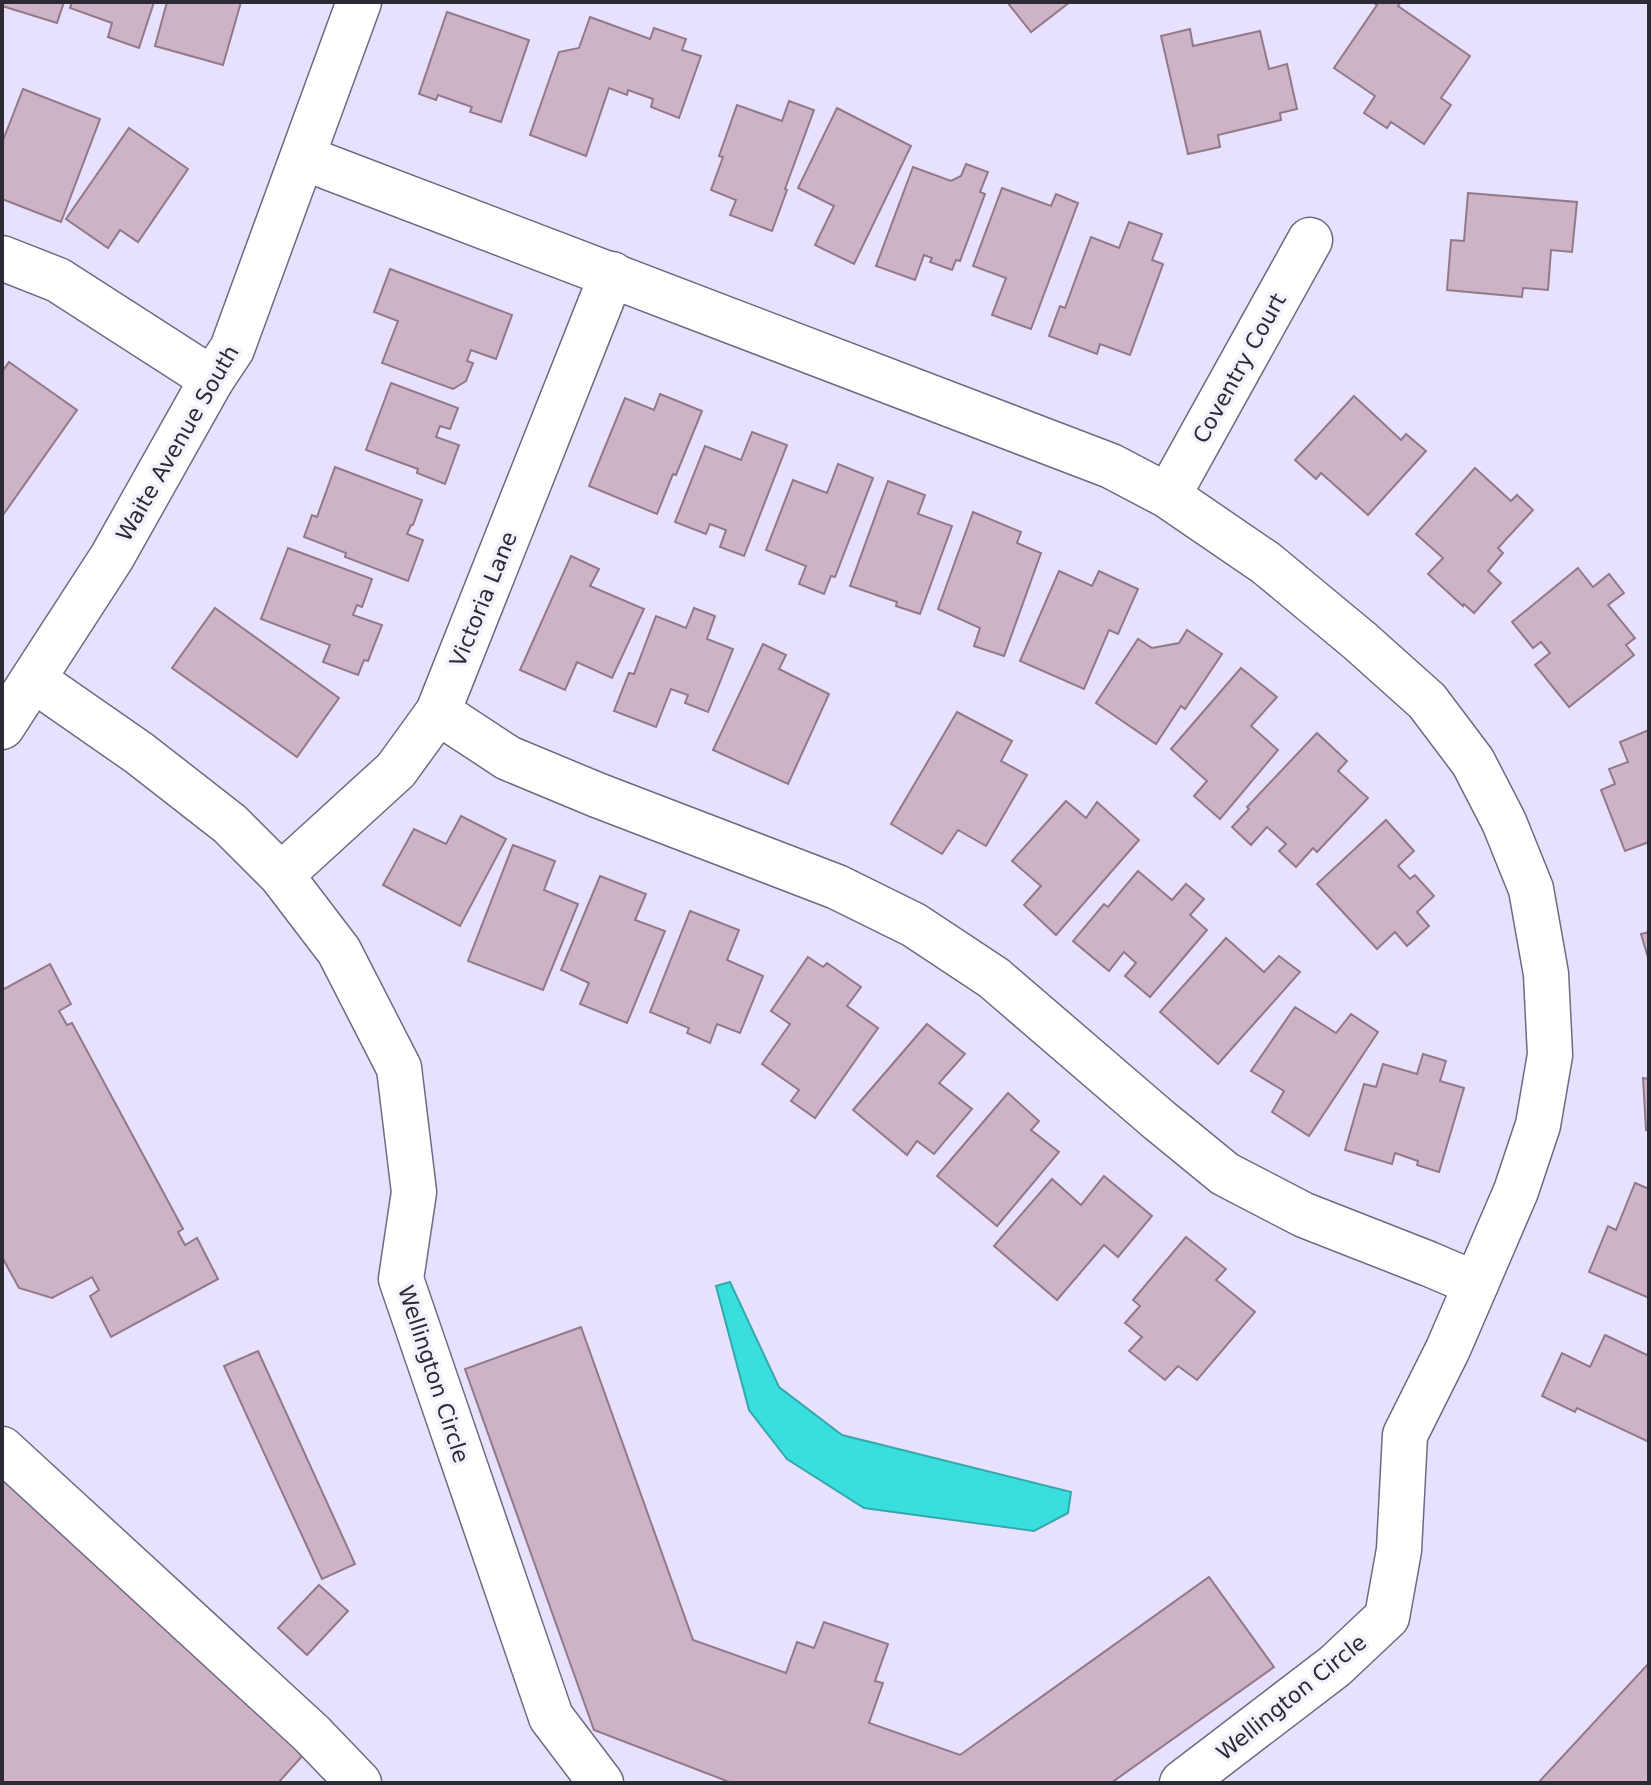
<svg xmlns="http://www.w3.org/2000/svg" width="1651" height="1785" viewBox="0 0 1651 1785" font-family="'DejaVu Sans',sans-serif">
  <style>
    .water { fill: #39dedf; stroke: #35a8ac; stroke-width: 2 }
    .building { fill: #cdb3c5; stroke: #91798a; stroke-width: 2 }
    .lines { fill: none; stroke-linecap: round; stroke-linejoin: round }
    .minor-casing { stroke: #6f6981; stroke-width: 47 }
    .minor { stroke: #fff; stroke-width: 44 }
    .labels { text-anchor: middle; stroke-width: 7; stroke-linejoin: round; paint-order: stroke }
    .street-label { font-size: 22px; fill: #2d2a35; stroke: #f4f1fc }
  </style>
  <rect width="100%" height="100%" fill="#e8e1fd"/>
  <!-- water -->
  <path class="water" d="M730 1282 779 1387 842 1435 1071 1492 1068 1513 1034 1531 864 1508 787 1459 749 1410 716 1286Z"/>
  <!-- building -->
  <g class="building">
    <path d="M2 2H64L57 23 2 6Z"/>
    <path d="M72 2H154L139 48 108 37 112 23 70 8Z"/>
    <path d="M167 2H241L223 65 155 46Z"/>
    <path d="M1007 2H1070L1031 32Z"/>
    <path d="M1372 2H1401L1398 6 1470 56 1441 98 1451 105 1424 144 1391 122 1387 128 1364 113 1375 96 1334 68 1377 5Z"/>
    <path d="M447 12 529 40 501 122 470 112 472 107 438 95 436 100 419 94Z"/>
    <path d="M590 17 650 39 654 28 686 39 682 50 701 56 679 118 651 107 653 99 628 90 627 95 609 88 586 156 530 135 559 52 579 48Z"/>
    <path d="M1190 29 1193 46 1260 31 1269 69 1287 64 1297 109 1280 113 1281 120 1218 135 1220 147 1188 154 1161 36Z"/>
    <path d="M23 89 100 119 61 222 2 199V143Z"/>
    <path d="M789 101 814 110 785 189 787 190 772 231 730 215 736 200 711 190 723 157 719 156 737 105 782 121Z"/>
    <path d="M837 108 911 146 854 264 815 245 834 206 798 188Z"/>
    <path d="M129 128 188 169 138 242 120 230 108 248 66 219Z"/>
    <path d="M966 164 988 172 980 192 985 194 960 261 956 260 952 270 930 262 932 258 924 255 915 280 876 266 913 167 951 181 961 176Z"/>
    <path d="M1002 188 1051 206 1056 194 1078 203 1031 329 992 315 1006 278 973 266Z"/>
    <path d="M1468 193 1577 202 1572 252 1551 250 1548 290 1523 288 1522 297 1447 290 1451 240 1464 241Z"/>
    <path d="M1129 222 1162 234 1152 260 1163 264 1130 355 1100 344 1097 354 1049 336 1060 306 1065 308 1091 237 1119 248Z"/>
    <path d="M390 269 512 315 496 359 471 350 467 361 473 363 466 381 453 389 382 363 398 321 374 312Z"/>
    <path d="M9 362 77 410 3 515 2 372Z"/>
    <path d="M391 383 458 408 450 429 440 426 436 437 459 445 445 484 417 473 418 469 366 450Z"/>
    <path d="M660 394 702 411 676 475 673 474 657 514 589 486 625 398 654 410Z"/>
    <path d="M1354 396 1401 440 1406 434 1426 451 1368 515 1321 473 1316 479 1295 460Z"/>
    <path d="M752 432 787 445 744 556 720 547 726 530 710 524 706 534 675 522 705 446 741 460Z"/>
    <path d="M838 464 873 478 835 577 831 576 824 594 799 584 806 566 766 550 793 480 827 493Z"/>
    <path d="M335 467 422 500 413 525H411L407 534 423 540 408 581 345 557 346 553 304 537 312 515 317 517Z"/>
    <path d="M1475 468 1511 501 1517 495 1533 510 1498 548 1503 553 1488 571 1501 583 1474 613 1464 604 1463 606 1428 574 1443 558 1416 534Z"/>
    <path d="M888 481 925 495 918 514 952 526 920 614 896 606 897 602 850 586Z"/>
    <path d="M973 512 1021 532 1017 543 1041 553 1004 656 974 646 980 628 938 609Z"/>
    <path d="M288 548 372 579 362 607 357 605 353 615 382 625 368 661 364 660 358 675 323 662 330 645 261 619Z"/>
    <path d="M571 556 599 569 590 586 644 609 612 678 577 662 565 690 520 670Z"/>
    <path d="M1578 568 1593 587 1609 574 1624 593 1608 605 1635 638 1626 645 1634 655 1569 707 1535 665 1550 653 1541 642 1533 648 1512 622Z"/>
    <path d="M1059 571 1092 586 1099 571 1138 589 1118 634 1109 630 1084 689 1020 661Z"/>
    <path d="M215 608 339 698 297 757 172 668Z"/>
    <path d="M694 608 715 616 707 639 733 649 708 712 685 703 688 695 671 689 656 727 614 711 629 673 634 674 656 616 686 628Z"/>
    <path d="M1187 630 1222 654 1185 709 1181 706 1156 744 1096 703 1138 639 1152 648 1179 643Z"/>
    <path d="M763 644 786 655 779 669 829 694 788 784 713 750Z"/>
    <path d="M1241 668 1277 697 1251 726 1278 750 1220 819 1194 796 1207 781 1171 749Z"/>
    <path d="M957 712 1012 741 1001 761 1027 775 986 846 958 830 942 854 891 824Z"/>
    <path d="M1649 730V842L1625 851 1601 790 1615 784 1609 769 1628 762 1620 742Z"/>
    <path d="M1317 733 1347 761 1338 771 1368 798 1317 852 1313 848 1296 867 1279 851 1286 844 1267 827 1251 845 1232 827 1249 809 1247 807Z"/>
    <path d="M1066 801 1086 818 1097 802 1139 840 1056 935 1024 905 1041 886 1012 861Z"/>
    <path d="M461 816 506 839 460 926 383 885 414 829 446 844Z"/>
    <path d="M1386 820 1414 851 1398 866 1410 879 1415 875 1434 896 1417 912 1429 926 1407 946 1395 932 1377 949 1317 884Z"/>
    <path d="M513 845 555 861 544 890 578 904 543 990 468 961Z"/>
    <path d="M1138 871 1172 900 1186 884 1204 899 1190 915 1207 930 1150 997 1125 976 1136 963 1124 952 1109 971 1073 941 1104 904 1108 907Z"/>
    <path d="M600 876 646 894 635 920 665 931 627 1023 580 1004 589 983 561 970Z"/>
    <path d="M690 911 739 930 727 960 763 976 740 1033 717 1024 710 1043 687 1033 689 1028 650 1012Z"/>
    <path d="M1649 932V961L1641 934Z"/>
    <path d="M1226 938 1264 972 1279 956 1300 972 1218 1064 1160 1012Z"/>
    <path d="M808 957 823 967 827 963 861 987 847 1006 878 1028 815 1118 791 1101 799 1090 762 1064 790 1024 771 1011Z"/>
    <path d="M50 964 71 1004 59 1011 67 1025 72 1023 183 1229 178 1232 185 1245 197 1238 218 1279 111 1337 90 1296 99 1290 92 1277 52 1298 19 1288 2 1257V990Z"/>
    <path d="M1295 1007 1336 1033 1351 1014 1378 1032 1309 1136 1272 1112 1284 1091 1251 1071Z"/>
    <path d="M927 1024 965 1054 939 1083 972 1109 934 1154 917 1141 907 1155 853 1110Z"/>
    <path d="M1423 1054 1446 1061 1440 1081 1464 1088 1439 1172 1417 1165 1418 1161 1395 1153 1392 1164 1345 1150 1364 1084 1376 1087 1383 1064 1417 1074Z"/>
    <path d="M1643 1078 1649 1079V1130H1646Z"/>
    <path d="M1008 1093 1039 1121 1031 1130 1059 1152 997 1226 937 1176Z"/>
    <path d="M1104 1176 1152 1216 1118 1257 1104 1245 1057 1300 994 1246 1052 1179 1081 1205Z"/>
    <path d="M1635 1183 1649 1189V1298L1589 1272 1608 1226 1616 1230Z"/>
    <path d="M1186 1237 1226 1269 1216 1280 1255 1312 1197 1380 1178 1366 1165 1380 1129 1351 1142 1337 1125 1323 1140 1306 1133 1300Z"/>
    <path d="M581 1327 693 1640 786 1673 797 1642 814 1648 824 1622 888 1644 875 1681 883 1683 869 1723 960 1755 1209 1577 1274 1667 1111 1783H732L594 1730 465 1369Z"/>
    <path d="M1605 1335 1649 1356V1442L1577 1408 1575 1412 1542 1396 1562 1353 1590 1367Z"/>
    <path d="M258 1351 355 1564 322 1579 224 1366Z"/>
    <path d="M2 1479 304 1754 278 1783H2Z"/>
    <path d="M319 1585 348 1611 307 1655 278 1628Z"/>
    <path d="M1649 1663V1783H1538Z"/>
  </g>
  <g class="lines">
    <defs>
      <g id="minor">
        <path d="M304 158 1111 466 1168 496 1266 563 1360 641 1427 701 1473 762 1504 822 1531 889 1546 974 1550 1055 1538 1125 1516 1191 1476 1284 1429 1264 1304 1215 1225 1174 1159 1120 994 978 914 925 837 887 597 795 508 758 438 712"/>
        <path d="M2 258 58 280 212 379"/>
        <path d="M1168 496 1310 240"/>
        <path d="M34 680 139 753 230 824 281 875 339 951 399 1068 414 1192 401 1279 551 1717 601 1783"/>
        <path d="M2 727 112 557 212 379 232 349 359 2"/>
        <path d="M281 875 396 770 438 712 612 274"/>
        <path d="M2 1449 312 1734 359 1783"/>
        <path d="M1182 1783 1335 1666 1387 1617 1399 1550 1405 1435 1448 1349 1476 1284"/>
      </g>
    </defs>
    <!-- minor casing -->
    <use href="#minor" class="minor-casing"/>
    <!-- minor -->
    <use href="#minor" class="minor"/>
  </g>
  <g class="labels">
    <!-- street labels -->
    <g class="street-label">
      <text transform="translate(1239 368) rotate(-61)" y="8">Coventry Court</text>
      <text transform="translate(177 443) rotate(-60)" y="8">Waite Avenue South</text>
      <text transform="translate(483 599) rotate(-68)" y="8">Victoria Lane</text>
      <text transform="translate(434 1374) rotate(72)" y="8">Wellington Circle</text>
      <text transform="translate(1291 1697) rotate(-39)" y="8">Wellington Circle</text>
    </g>
  </g>
  <!-- border -->
  <rect width="1651" height="1785" fill="none" stroke="#2d2a35" stroke-width="8"/>
</svg>
